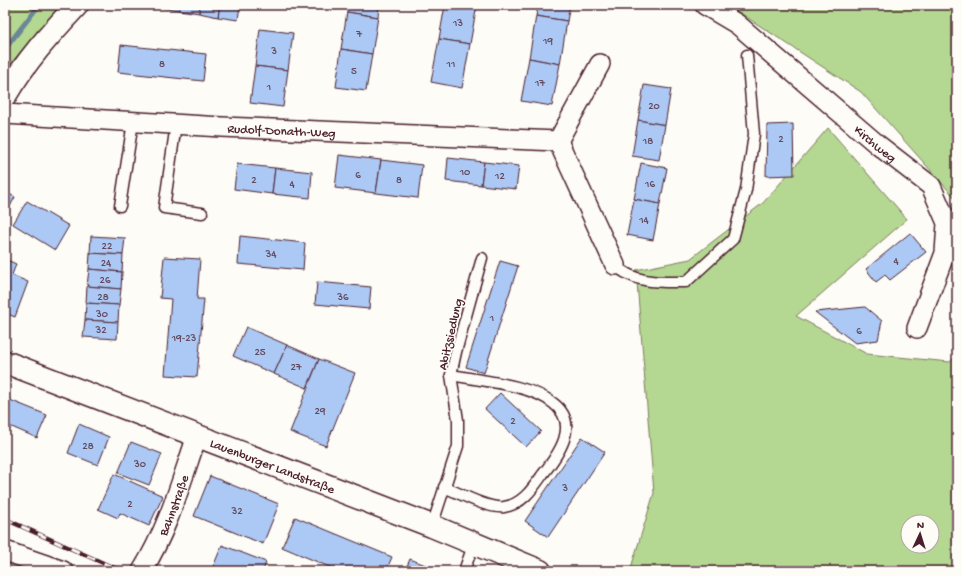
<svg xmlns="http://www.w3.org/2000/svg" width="962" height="576" viewBox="0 0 962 576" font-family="'Gochi Hand',sans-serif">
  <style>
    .green { fill: #b4d792; stroke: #7f7b5e; fill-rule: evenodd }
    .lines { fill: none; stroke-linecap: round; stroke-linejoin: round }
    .stream { stroke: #6a8796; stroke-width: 5 }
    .building { fill: #acc8f4; stroke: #4a1f2b }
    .service-casing { stroke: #4a1f2b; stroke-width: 13 }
    .minor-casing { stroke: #4a1f2b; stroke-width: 22 }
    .tertiary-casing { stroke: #4a1f2b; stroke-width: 25 }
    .secondary-casing { stroke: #4a1f2b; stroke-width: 25 }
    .service { stroke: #fdfcf7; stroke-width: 10 }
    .minor { stroke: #fdfcf7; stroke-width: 19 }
    .tertiary { stroke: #fdfcf7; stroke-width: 22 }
    .secondary { stroke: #fdfcf7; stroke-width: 22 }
    .rail-casing { stroke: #4a1f2b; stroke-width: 4.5 }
    .rail { stroke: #fdfcf7; stroke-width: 3; stroke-dasharray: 9; stroke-linecap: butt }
    .labels { text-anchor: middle; stroke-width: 3.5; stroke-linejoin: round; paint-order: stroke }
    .number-label { font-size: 11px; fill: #62495d }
    .street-label { font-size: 13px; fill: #4a1f2b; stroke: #fdfcf7 }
  </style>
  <rect width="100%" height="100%" fill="#fdfcf7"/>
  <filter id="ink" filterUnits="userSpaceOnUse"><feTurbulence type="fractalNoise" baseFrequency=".025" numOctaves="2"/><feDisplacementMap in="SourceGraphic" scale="8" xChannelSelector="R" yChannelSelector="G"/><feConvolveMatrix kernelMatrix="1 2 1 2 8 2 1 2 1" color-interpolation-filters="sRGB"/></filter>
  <g filter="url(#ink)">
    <!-- green -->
    <g class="green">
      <path d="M5 5H61L5 70Z"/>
      <path d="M728 5H957V200L861 92Z"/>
      <path d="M828 128 907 219 796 316 867 354 950 362 957 355V571H630L654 493 636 270 690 259 763 203ZM908 522H932V546H908Z"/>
    </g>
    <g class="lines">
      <!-- stream -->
      <path class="stream" d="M5 49 39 5"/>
    </g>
    <!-- building -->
    <g class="building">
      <path d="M160 5H180L179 10 160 7Z"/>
      <path d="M180 5H200L199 13 179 10Z"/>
      <path d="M200 5H220L218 17 199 13Z"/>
      <path d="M220 5H240L238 20 218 17Z"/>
      <path d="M348 5H379L378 17 347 12Z"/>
      <path d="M445 5H477L470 44 439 39Z"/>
      <path d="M538 5H570L567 21 536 16Z"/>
      <path d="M347 12 378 17 372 54 341 49Z"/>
      <path d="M536 16 567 21 560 64 529 58Z"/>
      <path d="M260 29 293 33 288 70 255 66Z"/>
      <path d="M439 39 470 44 462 88 431 82Z"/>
      <path d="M121 45 206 54 203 81 118 72Z"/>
      <path d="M341 49 372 54 366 91 336 87Z"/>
      <path d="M529 58 560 64 552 106 521 101Z"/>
      <path d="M255 66 288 70 283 107 250 103Z"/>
      <path d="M644 85 671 89 665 125 638 120Z"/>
      <path d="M638 120 665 125 659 160 632 156Z"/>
      <path d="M793 124 794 175 766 176 767 125Z"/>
      <path d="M339 155 381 160 376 193 335 188Z"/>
      <path d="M448 158 484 162 481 185 446 181Z"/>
      <path d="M381 160 422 165 418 198 376 193Z"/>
      <path d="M484 162 519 166 516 189 481 185Z"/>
      <path d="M641 163 667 168 660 204 634 199Z"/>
      <path d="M237 164 275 168 272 194 234 189Z"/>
      <path d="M275 168 312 172 310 198 272 194Z"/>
      <path d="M5 192 15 197 5 216Z"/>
      <path d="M634 199 660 204 653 240 627 235Z"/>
      <path d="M27 201 69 226 55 250 13 224Z"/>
      <path d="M910 233 926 252 890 280 885 275 876 282 866 269Z"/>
      <path d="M91 236 125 238 123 255 90 253Z"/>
      <path d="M240 236 305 243 303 270 238 264Z"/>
      <path d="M90 253 123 255 122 272 89 269Z"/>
      <path d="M164 257 200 259 197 299H204L197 377 165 375 171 299 160 298Z"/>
      <path d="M5 259 16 264 12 275 28 282 15 317 5 313Z"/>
      <path d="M500 261 518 266 484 373 466 367Z"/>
      <path d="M89 269 122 272 121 289 87 286Z"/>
      <path d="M317 282 371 287 369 309 315 304Z"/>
      <path d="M87 286 121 289 119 305 86 303Z"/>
      <path d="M86 303 119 305 118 322 85 320Z"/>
      <path d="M865 307 882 321 878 340 855 343 815 312Z"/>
      <path d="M85 320 118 322 117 339 83 337Z"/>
      <path d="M246 327 287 345 274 374 233 356Z"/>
      <path d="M287 345 319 359 307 388 274 374Z"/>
      <path d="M319 359 355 373 326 446 290 432Z"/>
      <path d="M500 393 541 431 526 447 485 409Z"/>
      <path d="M5 398 47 415 37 438 5 424Z"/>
      <path d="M79 424 109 437 98 465 68 453Z"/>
      <path d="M582 437 605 452 548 537 525 521Z"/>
      <path d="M131 442 162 454 149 485 118 473Z"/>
      <path d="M114 474 163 496 149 526 120 513 118 518 98 509Z"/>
      <path d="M210 476 279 504 263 544 194 516Z"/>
      <path d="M295 517 392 557 386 571H339L282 547Z"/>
      <path d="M222 545 266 562 263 571H222L213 567Z"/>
      <path d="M410 559 441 571H405Z"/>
    </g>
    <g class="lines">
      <defs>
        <g id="service">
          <path d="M176 124 164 208 202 213"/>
          <path d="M120 206 133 122"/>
          <path d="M615 265C635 284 660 282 686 282L733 239 746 190 754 134 747 55"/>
          <path d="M444 487C459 493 488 509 504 507 523 504 533 488 543 474 558 455 581 424 553 403 529 384 482 381 451 375"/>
          <path d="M432 526 458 446V420L451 375 456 352 482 258"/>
          <path d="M464 571 474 543"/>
        </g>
        <g id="minor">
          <path id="s1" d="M705 5 737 24 878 145 931 186 947 223 945 253 917 328"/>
          <path id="s2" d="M5 114 222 127 558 141"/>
          <path d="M558 141 615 265"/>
          <path d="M558 141 600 64"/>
          <path d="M5 551 63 571"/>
          <path id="s3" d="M142 571C168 529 181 482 197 436"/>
        </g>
        <path id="tertiary" d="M5 96C25 62 50 34 77 5"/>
        <g id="secondary">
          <path id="s4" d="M5 362 432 526 540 571"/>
        </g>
      </defs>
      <!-- service casing -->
      <use href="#service" class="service-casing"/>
      <!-- minor casing -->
      <use href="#minor" class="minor-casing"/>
      <!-- tertiary casing -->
      <use href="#tertiary" class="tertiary-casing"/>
      <!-- secondary casing -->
      <use href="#secondary" class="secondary-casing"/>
      <!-- service -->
      <use href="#service" class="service"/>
      <!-- minor -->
      <use href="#minor" class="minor"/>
      <!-- tertiary -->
      <use href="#tertiary" class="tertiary"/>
      <!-- secondary -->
      <use href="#secondary" class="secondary"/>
      <defs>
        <path id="rail" d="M5 519 121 571"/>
      </defs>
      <!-- rail casing -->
      <use href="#rail" class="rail-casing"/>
      <!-- rail -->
      <use href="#rail" class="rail"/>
    </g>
  </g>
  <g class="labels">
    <!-- number labels -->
    <g class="number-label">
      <text x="458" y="26">13</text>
      <text x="359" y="37">7</text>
      <text x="548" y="44">19</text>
      <text x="274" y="54">3</text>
      <text x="162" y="67">8</text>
      <text x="451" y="67">11</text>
      <text x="354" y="74">5</text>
      <text x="540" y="86">17</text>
      <text x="269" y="90">1</text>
      <text x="654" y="109">20</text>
      <text x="781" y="142">2</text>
      <text x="648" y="144">18</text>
      <text x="465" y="175">10</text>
      <text x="358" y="178">6</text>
      <text x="500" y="179">12</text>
      <text x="254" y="183">2</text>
      <text x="399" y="183">8</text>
      <text x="292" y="187">4</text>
      <text x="650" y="187">16</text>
      <text x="644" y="223">14</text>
      <text x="107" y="249">22</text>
      <text x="271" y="257">34</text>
      <text x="896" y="264">4</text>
      <text x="106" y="266">24</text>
      <text x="105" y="283">26</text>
      <text x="103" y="300">28</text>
      <text x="343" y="300">36</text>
      <text x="102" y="317">30</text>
      <text x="492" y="321">1</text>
      <text x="101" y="333">32</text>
      <text x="859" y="334">6</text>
      <text x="184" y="341">19-23</text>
      <text x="260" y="355">25</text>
      <text x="296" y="370">27</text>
      <text x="320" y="414">29</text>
      <text x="513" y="424">2</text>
      <text x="88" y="449">28</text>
      <text x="140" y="467">30</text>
      <text x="565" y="491">3</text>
      <text x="130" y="507">2</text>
      <text x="237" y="514">32</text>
    </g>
    <!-- street labels -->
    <g class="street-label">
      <text dy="5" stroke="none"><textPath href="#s2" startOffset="277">Rudolf-Donath-Weg</textPath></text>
      <text dy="5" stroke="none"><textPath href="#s1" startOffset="220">Kirchweg</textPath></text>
      <text transform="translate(449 334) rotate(-77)" y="5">Abitzsiedlung</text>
      <text dy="5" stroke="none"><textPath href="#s4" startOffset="287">Lauenburger Landstraße</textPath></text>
      <text dy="5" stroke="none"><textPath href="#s3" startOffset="73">Bahnstraße</textPath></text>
    </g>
  </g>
  <!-- margin -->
  <rect width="962" height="576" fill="none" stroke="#fdfcf7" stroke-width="20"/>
  <rect x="10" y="10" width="942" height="556" fill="none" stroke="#4a1f2b" stroke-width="1.5" filter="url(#ink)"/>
  <!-- north arrow -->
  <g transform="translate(920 534) rotate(4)"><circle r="19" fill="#fdfcf7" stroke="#b5a4a5"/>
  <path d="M0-3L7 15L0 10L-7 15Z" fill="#4a1f2b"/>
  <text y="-6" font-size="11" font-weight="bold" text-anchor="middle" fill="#4a1f2b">N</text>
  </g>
</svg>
